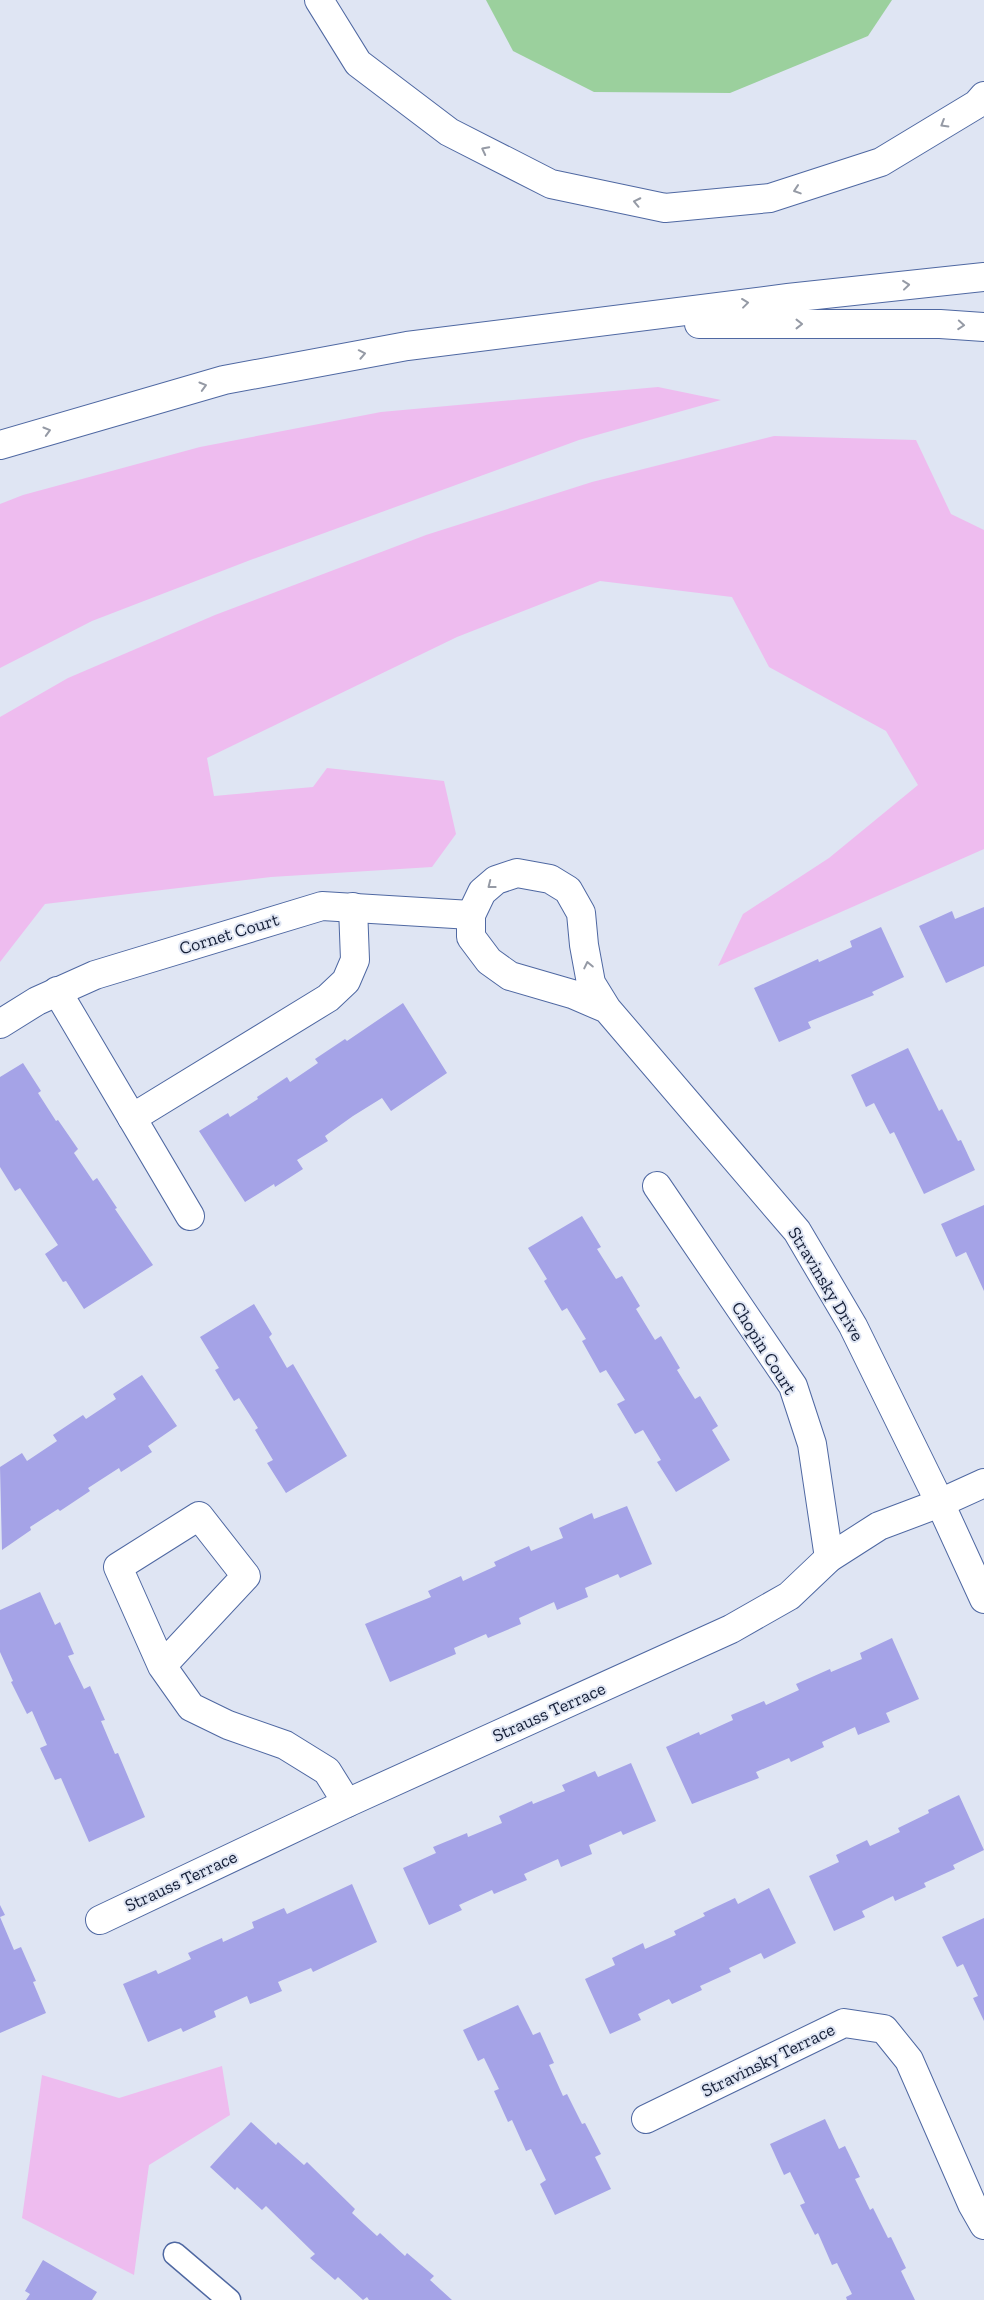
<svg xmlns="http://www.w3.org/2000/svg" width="984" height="2300" viewBox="0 0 984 2300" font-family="'Zilla Slab',serif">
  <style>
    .green { fill: #eebcef }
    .water { fill: #9bd09d }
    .building { fill: #a5a3e7 }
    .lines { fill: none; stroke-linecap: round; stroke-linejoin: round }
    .lane-casing { stroke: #4f68a2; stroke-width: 25 }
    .street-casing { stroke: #4f68a2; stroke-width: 30 }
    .highway-casing { stroke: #4f68a2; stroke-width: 30 }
    .lane { stroke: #fff; stroke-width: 22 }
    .street { stroke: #fff; stroke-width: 28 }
    .highway { stroke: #fff; stroke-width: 28 }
    .oneway { stroke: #959aa5 }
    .labels { text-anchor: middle; stroke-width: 4; stroke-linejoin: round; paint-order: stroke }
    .street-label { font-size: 18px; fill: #141e36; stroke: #dfe5f3 }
  </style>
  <rect width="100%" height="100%" fill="#dfe5f3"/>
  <!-- green -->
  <g class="green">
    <path d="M658 387 721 400 579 440 253 559 92 621 0 668V504L23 495 200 447 381 412Z"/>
    <path d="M774 436 916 440 951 514 984 530V849L718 966 743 914 829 858 918 785 886 731 769 667 732 597 600 581 457 637 207 758 214 796 313 787 327 768 444 781 456 834 432 867 271 877 45 904 0 962V717L68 678 215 615 426 535 592 482Z"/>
    <path d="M222 2066 230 2115 149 2165 134 2275 22 2218 42 2075 119 2098Z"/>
  </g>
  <!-- water -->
  <path class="water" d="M486 0H892L868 36 730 93 594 92 513 51Z"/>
  <!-- building -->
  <g class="building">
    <path d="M984 907V966L946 983 919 926 952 911 955 919Z"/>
    <path d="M881 927 904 977 872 992 874 995 808 1022 811 1028 779 1042 754 988 818 959 819 962 852 947 850 941Z"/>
    <path d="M403 1003 447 1073 391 1111 382 1098 353 1116 325 1136 328 1141 297 1160 303 1169 275 1187 274 1184 245 1202 199 1131 228 1113 230 1117 258 1099 257 1097 287 1077 290 1082 318 1063 315 1059 345 1039 347 1041Z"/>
    <path d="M908 1048 939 1111 942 1109 958 1141 961 1140 975 1170 924 1194 894 1132 890 1134 874 1103 866 1107 851 1075Z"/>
    <path d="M23 1063 41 1091 38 1093 56 1121 58 1120 78 1149 74 1153 93 1181 97 1178 117 1208 115 1209 153 1265 84 1309 66 1281 63 1282 45 1254 58 1245 20 1188 15 1191 0 1167V1077Z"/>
    <path d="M984 1205V1291L966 1252 956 1257 941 1224Z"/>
    <path d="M582 1216 601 1247 597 1249 616 1279 622 1276 640 1306 636 1309 655 1340 661 1336 680 1368 677 1370 695 1399 700 1396 718 1426 712 1430 730 1460 676 1492 657 1462 661 1460 643 1430 635 1434 617 1404 625 1400 606 1370 600 1373 582 1341 586 1339 567 1308 562 1311 544 1281 547 1279 528 1248Z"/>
    <path d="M254 1304 272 1334 269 1337 287 1368 293 1364 347 1456 286 1493 267 1463 273 1460 255 1430 258 1428 239 1398 234 1401 215 1370 219 1368 200 1337Z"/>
    <path d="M142 1375 177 1426 148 1446 152 1452 121 1472 119 1468 88 1488 90 1491 60 1511 58 1509 30 1527 31 1530 2 1550 0 1467 22 1453 27 1461 57 1441 53 1435 83 1415 86 1419 116 1399 113 1394Z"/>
    <path d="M627 1506 652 1564 620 1578 618 1574 585 1588 588 1597 557 1610 554 1602 519 1618 521 1624 488 1638 486 1634 454 1648 456 1654 390 1682 365 1624 431 1597 428 1591 461 1576 463 1581 496 1566 494 1562 529 1546 531 1551 563 1538 559 1528 592 1513 594 1519Z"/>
    <path d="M40 1592 55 1625 60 1622 74 1654 68 1656 84 1689 90 1686 105 1720 101 1721 115 1754 118 1753 145 1817 89 1842 61 1778 55 1780 40 1748 47 1745 32 1711 27 1714 11 1682 13 1681 0 1652V1610Z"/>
    <path d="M892 1638 919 1699 886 1713 890 1722 858 1735 855 1727 822 1742 824 1747 791 1762 789 1758 756 1772 759 1778 692 1804 666 1747 699 1732 700 1735 733 1720 731 1715 764 1701 766 1705 799 1690 796 1684 830 1669 831 1672 862 1659 860 1653Z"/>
    <path d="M631 1763 656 1821 623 1835 621 1831 589 1845 592 1854 561 1867 558 1859 524 1874 527 1880 494 1894 492 1890 459 1905 462 1910 429 1925 403 1868 436 1853 433 1847 467 1833 468 1837 502 1823 499 1816 532 1801 533 1804 565 1791 562 1785 595 1771 598 1777Z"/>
    <path d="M959 1795 984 1850 953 1865 955 1869 924 1883 926 1887 895 1901 893 1896 862 1911 865 1917 834 1931 809 1876 839 1862 836 1855 867 1840 870 1846 900 1832 898 1828 929 1813 928 1810Z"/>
    <path d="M352 1884 377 1942 313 1972 311 1968 278 1982 282 1991 250 2004 247 1996 214 2011 216 2017 183 2032 181 2028 148 2042 123 1984 156 1970 158 1974 191 1959 188 1953 222 1938 223 1942 254 1928 252 1922 284 1908 287 1914Z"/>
    <path d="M769 1888 796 1943 764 1959 761 1953 729 1968 731 1972 700 1986 702 1990 672 2004 669 1999 638 2014 641 2020 610 2034 585 1979 615 1965 612 1958 643 1943 645 1949 676 1935 674 1931 705 1916 703 1913 735 1898 738 1904Z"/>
    <path d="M0 1905 5 1915 0 1917 14 1950 21 1947 36 1981 33 1982 46 2013 0 2033Z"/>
    <path d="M984 1918V2021L973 1998 978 1996 963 1964 957 1967 942 1937Z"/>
    <path d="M518 2005 533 2035 540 2032 554 2063 549 2065 563 2096 567 2094 582 2124 585 2123 601 2154 595 2157 611 2189 555 2215 540 2184 546 2180 531 2149 526 2151 512 2120 508 2122 494 2091 499 2089 484 2058 478 2061 463 2030Z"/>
    <path d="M825 2119 839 2149 845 2146 860 2177 855 2179 870 2210 873 2208 888 2238 891 2237 906 2268 901 2271 915 2300H847L846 2297 852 2294 837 2263 832 2265 818 2233 815 2235 800 2205 805 2203 790 2172 784 2175 770 2144Z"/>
    <path d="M251 2122 276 2145 278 2142 304 2165 307 2162 355 2209 352 2213 377 2236 380 2233 405 2256 407 2253 434 2276 430 2280 452 2300H369L367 2297 363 2300 338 2277 335 2280 310 2258 315 2254 266 2206 262 2210 237 2187 235 2190 210 2167Z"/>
    <path d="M43 2260 97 2292 92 2300H26L30 2294 25 2291Z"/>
  </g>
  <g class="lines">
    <defs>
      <path id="lane" d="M175 2254 229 2300"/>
      <g id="street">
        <path d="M57 991 190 1216"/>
        <path d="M607 1009 572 994 510 976 489 961 471 937V915L482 892 496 880 517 873 550 879 568 890 581 913 584 945 591 983 607 1009 797 1231 853 1326 940 1503 984 1599"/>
        <path d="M0 1024 37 1001 95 975 322 906 471 915"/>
        <path d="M132 1118 328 998 346 981 355 960 353 907"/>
        <path d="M657 1186 793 1386 812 1444 829 1558"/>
        <path d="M162 1666 246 1576 199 1516 118 1567 162 1666 191 1707 228 1725 285 1745 327 1771 347 1803"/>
        <path d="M100 1920 347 1803 731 1629 789 1596 829 1558 879 1526 940 1503 984 1483"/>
        <path d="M646 2119 844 2023 884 2029 909 2060 972 2204 984 2225"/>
      </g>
      <g id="highway">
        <path d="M319 0 358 63 449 132 551 184 665 208 770 198 881 162 977 104 984 96"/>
        <path d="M699 324H940L984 327"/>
        <path d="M0 445 224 380 407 346 788 298 984 277"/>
      </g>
    </defs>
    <!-- lane casing -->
    <use href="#lane" class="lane-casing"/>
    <!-- street casing -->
    <use href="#street" class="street-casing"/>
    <!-- highway casing -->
    <use href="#highway" class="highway-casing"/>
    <!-- lane -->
    <use href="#lane" class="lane"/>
    <!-- street -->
    <use href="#street" class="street"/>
    <!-- highway -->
    <use href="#highway" class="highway"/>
  </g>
  <!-- one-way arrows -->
  <defs><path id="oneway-chevron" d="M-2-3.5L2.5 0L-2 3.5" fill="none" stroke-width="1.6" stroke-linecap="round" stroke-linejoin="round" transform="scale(1.25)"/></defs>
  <g class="oneway">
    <use href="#oneway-chevron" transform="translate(944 124) rotate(149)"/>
    <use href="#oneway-chevron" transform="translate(485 150) rotate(-153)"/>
    <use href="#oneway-chevron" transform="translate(797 190) rotate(162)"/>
    <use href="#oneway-chevron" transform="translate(637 202) rotate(-168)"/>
    <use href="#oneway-chevron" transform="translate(906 285) rotate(-6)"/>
    <use href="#oneway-chevron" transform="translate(745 303) rotate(-7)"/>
    <use href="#oneway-chevron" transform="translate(799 324)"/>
    <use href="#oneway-chevron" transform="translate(961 325) rotate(4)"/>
    <use href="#oneway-chevron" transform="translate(362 354) rotate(-11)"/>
    <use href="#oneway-chevron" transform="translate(203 386) rotate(-16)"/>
    <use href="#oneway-chevron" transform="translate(47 431) rotate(-16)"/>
    <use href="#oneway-chevron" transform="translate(491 885) rotate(142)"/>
    <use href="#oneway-chevron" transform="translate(588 965) rotate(-102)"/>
  </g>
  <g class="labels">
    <!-- street labels -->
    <g class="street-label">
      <text transform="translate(229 934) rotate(-17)" y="6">Cornet Court</text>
      <text transform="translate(826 1284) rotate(59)" y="6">Stravinsky Drive</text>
      <text transform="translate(764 1348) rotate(58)" y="6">Chopin Court</text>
      <text transform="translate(549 1712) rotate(-24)" y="6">Strauss Terrace</text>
      <text transform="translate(181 1881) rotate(-25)" y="6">Strauss Terrace</text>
      <text transform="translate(768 2060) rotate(-26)" y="6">Stravinsky Terrace</text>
    </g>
  </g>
</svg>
